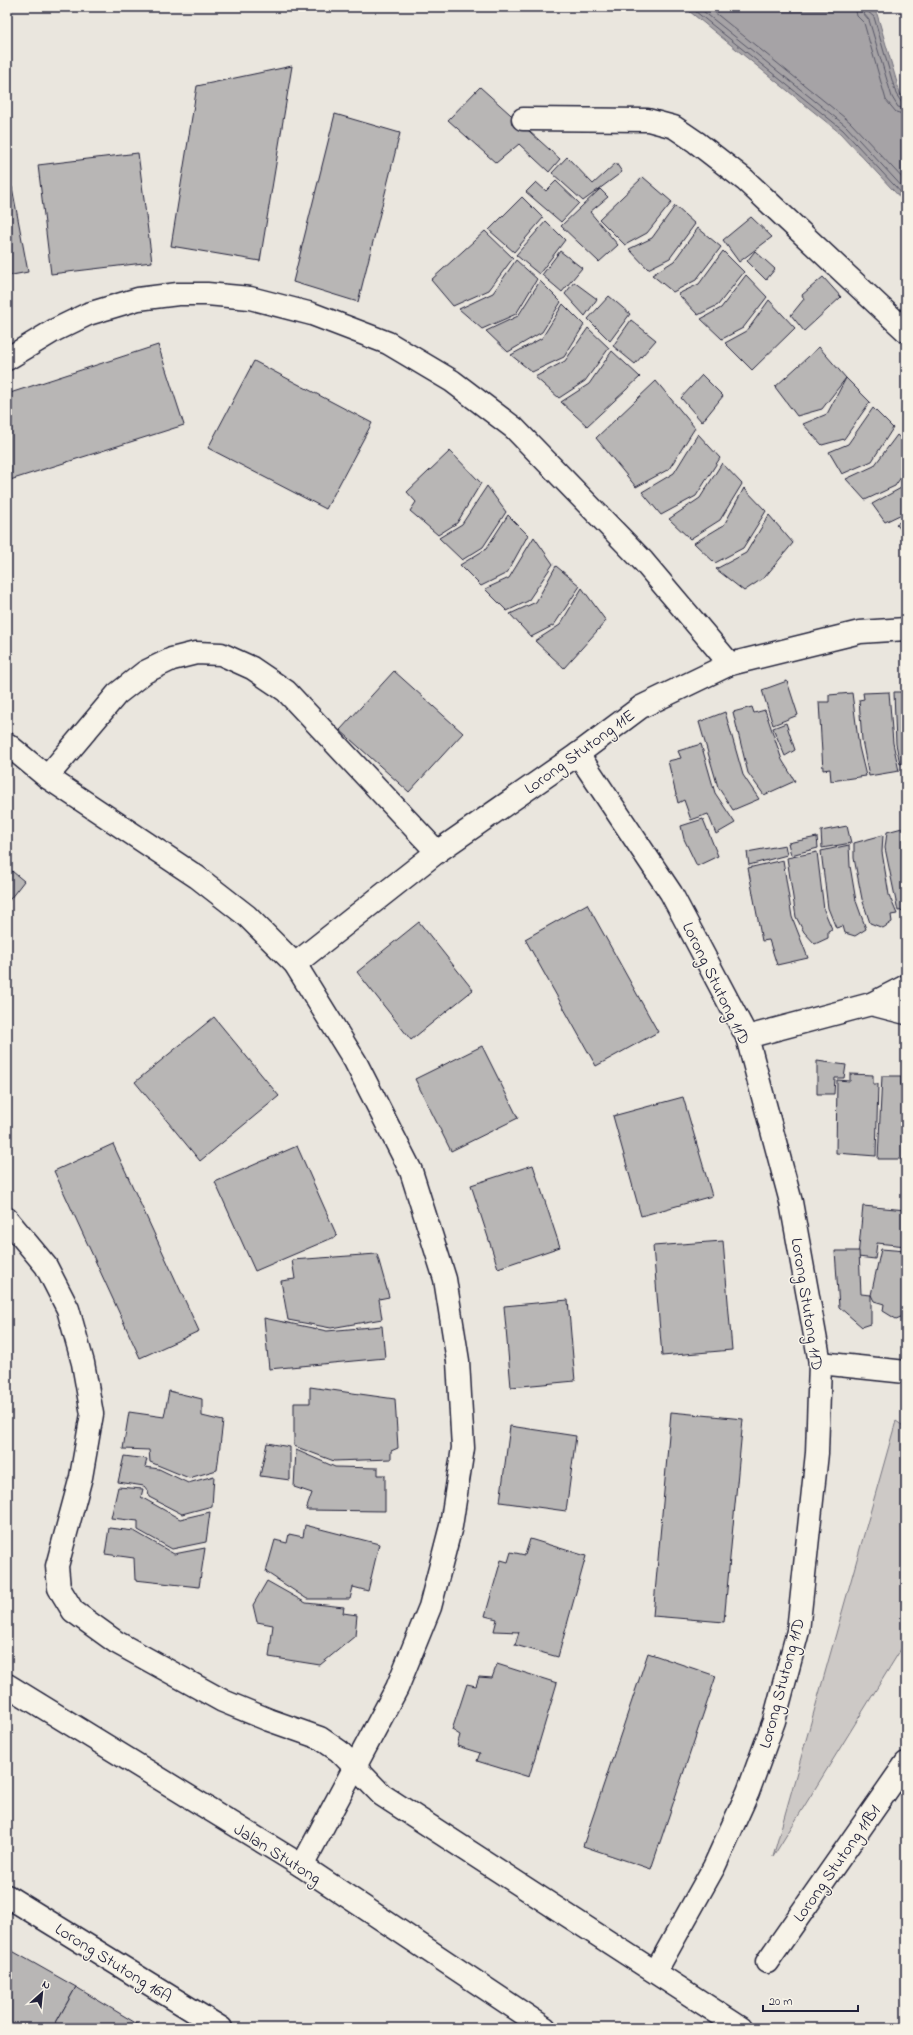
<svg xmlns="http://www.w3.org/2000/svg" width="913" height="2035" viewBox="0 0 913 2035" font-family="'Indie Flower',sans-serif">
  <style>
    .green { fill: #cdc9c6; stroke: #787680 }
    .water { fill: #a6a3a6; stroke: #716f7b }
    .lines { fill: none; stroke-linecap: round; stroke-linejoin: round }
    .shore { stroke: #575666; stroke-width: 1 }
    .building { fill: #b8b6b5; stroke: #22223b }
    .minor-casing { stroke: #22223b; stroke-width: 25 }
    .major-casing { stroke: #22223b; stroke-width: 25 }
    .minor { stroke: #f7f3e8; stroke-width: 22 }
    .major { stroke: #f7f3e8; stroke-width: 22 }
    .labels { text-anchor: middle; stroke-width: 3; stroke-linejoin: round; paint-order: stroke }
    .street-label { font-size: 17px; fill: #22223b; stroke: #f7f3e8 }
  </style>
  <rect width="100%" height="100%" fill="#eae6de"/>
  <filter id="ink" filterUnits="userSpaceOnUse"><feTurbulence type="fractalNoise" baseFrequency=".025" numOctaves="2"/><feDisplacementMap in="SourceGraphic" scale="8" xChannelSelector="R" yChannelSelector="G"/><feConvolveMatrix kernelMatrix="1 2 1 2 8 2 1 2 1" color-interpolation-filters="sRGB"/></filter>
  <g filter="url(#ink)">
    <!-- green -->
    <path class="green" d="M896 1421 906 1428V1641L773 1857Z"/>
    <!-- water -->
    <path class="water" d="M684 7H868L877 14 900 93 906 102V204L840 133Z"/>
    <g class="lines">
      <!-- shore -->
      <g class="shore">
        <path d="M690 7 843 130 906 198"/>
        <path d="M698 7 846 126 906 191"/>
        <path d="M708 7 850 122 906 182"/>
        <path d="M855 7 857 16 864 23 886 100 896 112 906 115"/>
        <path d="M861 7 863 13 869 20 892 97 898 107 906 109"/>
        <path d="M866 7 867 11 874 17 896 94 902 103 906 104"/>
      </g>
    </g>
    <!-- building -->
    <g class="building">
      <path d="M292 66 260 261 171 246 197 86Z"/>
      <path d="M480 87 560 159 549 172 519 144 496 163 448 120Z"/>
      <path d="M335 114 400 133 358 302 293 282Z"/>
      <path d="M138 153 152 262 51 274 38 165Z"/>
      <path d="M567 157 593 184 616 163 622 172 583 201 552 173Z"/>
      <path d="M643 177 672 202 647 233 625 245 599 219Z"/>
      <path d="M556 181 579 203 561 222 526 192 536 182 546 191Z"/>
      <path d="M12 187 28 272 7 276V188Z"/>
      <path d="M600 189 608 197 590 212 618 245 599 262 561 226Z"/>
      <path d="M522 197 543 218 514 252 489 230Z"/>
      <path d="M675 206 695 224 670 258 648 269 629 249 652 238Z"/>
      <path d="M751 217 772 237 739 262 723 240Z"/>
      <path d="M546 221 565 240 539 274 516 255Z"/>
      <path d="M698 228 721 247 696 280 673 292 652 275 674 261Z"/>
      <path d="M485 231 513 258 489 290 453 306 431 280Z"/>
      <path d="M560 251 582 268 562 292 542 275Z"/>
      <path d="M723 251 744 272 718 305 698 315 678 294 699 284Z"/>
      <path d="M755 251 775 269 766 280 747 261Z"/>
      <path d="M516 260 537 279 516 314 482 329 459 309 493 293Z"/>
      <path d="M746 275 767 297 743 328 722 339 701 319 721 308Z"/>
      <path d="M823 277 841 297 804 331 791 315 804 299 802 295Z"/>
      <path d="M540 281 561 302 542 332 508 352 486 331 518 316Z"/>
      <path d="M574 282 597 299 585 316 565 294Z"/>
      <path d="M609 296 630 314 610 341 588 319Z"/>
      <path d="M769 300 795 328 752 370 725 343 747 331Z"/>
      <path d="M563 304 584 325 564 357 532 372 511 355 542 338Z"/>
      <path d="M631 320 656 340 635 364 613 346Z"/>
      <path d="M588 328 609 348 585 381 559 398 535 377 565 361Z"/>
      <path d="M158 345 184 425 7 481V394Z"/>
      <path d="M819 347 846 378 822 409 797 416 775 387Z"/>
      <path d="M612 351 640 377 587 426 561 402 589 384Z"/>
      <path d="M254 361 372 423 326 509 208 448Z"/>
      <path d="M702 375 723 396 702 422 681 398Z"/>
      <path d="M846 378 870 402 844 439 822 445 803 424 827 414Z"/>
      <path d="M656 381 695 428 669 469 636 487 596 438Z"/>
      <path d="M873 408 893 428 872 461 842 474 829 452 848 444Z"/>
      <path d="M698 434 720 458 696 496 661 515 642 492 674 473Z"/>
      <path d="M897 435 906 443V470L895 486 865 500 846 479 874 466Z"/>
      <path d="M450 451 481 483 457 523 438 535 410 511 416 502 407 492Z"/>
      <path d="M722 463 742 484 720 520 690 539 669 519 700 498Z"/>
      <path d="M906 480V512L885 522 872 504 901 488Z"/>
      <path d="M487 486 506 512 483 547 462 560 439 538 462 524Z"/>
      <path d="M744 488 766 511 743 548 715 563 694 543 724 525Z"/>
      <path d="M508 515 528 535 507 573 481 586 460 565 486 549Z"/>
      <path d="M769 515 793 543 765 577 744 591 716 569 746 553Z"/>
      <path d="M906 519V535L896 524Z"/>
      <path d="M534 537 553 564 528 601 507 611 485 589 509 578Z"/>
      <path d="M556 566 580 586 554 625 531 637 510 614 536 602Z"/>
      <path d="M582 588 606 621 564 668 535 641 560 625Z"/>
      <path d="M394 671 463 733 409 792 340 730Z"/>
      <path d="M787 681 798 715 773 725 762 690Z"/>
      <path d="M889 692 893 743 899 771 869 776 862 740 859 700 864 699 863 693Z"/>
      <path d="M894 692H906V762L900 764 896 744Z"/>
      <path d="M852 693 859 747 866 776 831 781 830 769 823 770 819 702H829V695Z"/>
      <path d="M752 707 754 713 765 710 782 760 795 781 764 795 748 773 733 712Z"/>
      <path d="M725 712 743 775 759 799 733 810 718 787 699 722Z"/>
      <path d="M786 723 795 750 785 756 773 728Z"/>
      <path d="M701 744 715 793 735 823 716 834 708 814 691 820 684 800 678 803 668 761 681 758 678 751Z"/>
      <path d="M703 819 718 856 697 866 684 839 681 826Z"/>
      <path d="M847 826 851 843 822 848 821 831Z"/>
      <path d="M906 827V910L898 911 885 848 887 832Z"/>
      <path d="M883 835 882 852 889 895 897 914 891 915 892 922 883 928 870 923 862 899 854 858V843Z"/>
      <path d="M817 837 818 848 791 855 788 843Z"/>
      <path d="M785 845 787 855 749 865 747 852Z"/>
      <path d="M849 845 850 866 856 901 866 929 855 936 845 933 843 926 836 928 828 908 821 851Z"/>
      <path d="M817 852 824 910 832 929 828 931V938L815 944 804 932 796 917 787 858Z"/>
      <path d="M783 860 792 917 808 958 777 965 769 940 762 941 748 868Z"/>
      <path d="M7 867 24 881 7 903Z"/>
      <path d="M587 904 658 1032 596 1066 525 939Z"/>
      <path d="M419 922 473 990 411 1040 357 972Z"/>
      <path d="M214 1017 279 1096 200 1161 135 1082Z"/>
      <path d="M482 1046 518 1118 451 1151 415 1079Z"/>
      <path d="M817 1061 846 1065 844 1078H835L834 1094H817Z"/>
      <path d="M850 1074 873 1075V1084H878L876 1156 836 1153 837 1080 850 1081Z"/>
      <path d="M882 1076H901V1085H906V1159H878Z"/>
      <path d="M683 1097 712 1196 641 1216 613 1116Z"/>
      <path d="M113 1144 199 1331 140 1358 54 1171Z"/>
      <path d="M297 1146 337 1236 255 1271 215 1182Z"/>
      <path d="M533 1165 560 1247 498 1268 471 1185Z"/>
      <path d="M863 1206 906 1210V1246L877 1243 875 1259 858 1257Z"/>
      <path d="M723 1241 732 1350 662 1356 653 1246Z"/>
      <path d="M881 1249 906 1251V1315L896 1319 883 1311 884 1304 874 1301 871 1295Z"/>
      <path d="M835 1251H859L861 1294 871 1295V1324L862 1327 839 1307Z"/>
      <path d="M377 1254 389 1297 379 1299 382 1319 331 1328 288 1320 281 1281 295 1279 292 1260Z"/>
      <path d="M568 1300 575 1381 511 1387 504 1306Z"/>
      <path d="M264 1318 327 1331 382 1326 385 1358 269 1369Z"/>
      <path d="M310 1387 395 1399 398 1448 391 1451V1459L334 1461 294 1446V1403H310Z"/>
      <path d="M169 1391 202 1399V1416L223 1421 217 1470 189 1478 150 1462 149 1450 123 1449 129 1412 164 1417Z"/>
      <path d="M671 1412 743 1419 724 1622 653 1616Z"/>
      <path d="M510 1426 576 1436 566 1511 500 1502Z"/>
      <path d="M267 1443 290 1447V1480L260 1476Z"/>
      <path d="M296 1450 335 1467 378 1468V1475H385V1511L306 1510 312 1493 294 1487Z"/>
      <path d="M124 1456 147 1459 145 1467 159 1469 188 1483 214 1476 212 1506 182 1514 149 1497 148 1491 144 1486 118 1482Z"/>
      <path d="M118 1487 143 1489 141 1497 180 1519 210 1512 206 1542 172 1549 138 1530V1521L111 1518Z"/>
      <path d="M305 1525 379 1544 368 1591 353 1587 350 1599H307L266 1572 275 1540 287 1543 289 1534 303 1537Z"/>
      <path d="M109 1528 134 1531 174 1554 205 1548 199 1587 135 1580 134 1558 105 1554Z"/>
      <path d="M530 1539 586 1556 558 1657 515 1645 519 1632 494 1631 497 1619 485 1616 501 1560 508 1562 511 1552 525 1555Z"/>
      <path d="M267 1581 306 1603 344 1607 343 1613 357 1615 355 1636 320 1665 269 1657 273 1625 257 1622 253 1605Z"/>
      <path d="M648 1653 716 1676 651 1869 583 1846Z"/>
      <path d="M497 1664 557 1683 529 1777 477 1761 480 1753 457 1746 460 1735 452 1730 467 1684 476 1686 479 1677 492 1678Z"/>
      <path d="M7 1948 76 1987 53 2028H7Z"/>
      <path d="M76 1987 144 2028H53Z"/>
    </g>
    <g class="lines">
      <defs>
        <g id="minor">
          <path d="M523 119 648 120 674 127 696 142 745 180 906 331"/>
          <path d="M7 359 55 330 88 314 138 299 178 294H207L250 298 312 314 388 343 452 381 514 428 643 561 730 664"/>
          <path d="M7 744 47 777 197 877 247 916 295 964 355 1061 411 1171 445 1279 458 1361 463 1448 451 1526 430 1607 397 1688 302 1866"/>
          <path d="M578 754 671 893 747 1037 791 1202 820 1363 817 1453 798 1631 774 1721 748 1792 714 1867 656 1971"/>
          <path d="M47 777 117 694 145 672 172 659 196 653 221 654 252 668 286 691 437 852"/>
          <path d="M295 964 437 852 578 754 641 707 730 664 860 632 906 629"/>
          <path d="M871 1004 906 1013"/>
          <path d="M747 1037 871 1004 906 986"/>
          <path d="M7 1219 46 1266 68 1309 83 1363 92 1414 81 1477 57 1566 59 1588 73 1611 116 1642 223 1701 269 1720 320 1738 339 1751 382 1795 741 2028"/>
          <path d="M820 1363 906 1372"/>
          <path d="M7 1896 221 2028"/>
          <path d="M767 1962 906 1763"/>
        </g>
        <path id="major" d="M7 1685 302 1866 545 2028"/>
      </defs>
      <!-- minor casing -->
      <use href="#minor" class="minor-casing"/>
      <!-- major casing -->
      <use href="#major" class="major-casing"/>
      <!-- minor -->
      <use href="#minor" class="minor"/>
      <!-- major -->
      <use href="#major" class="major"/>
    </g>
  </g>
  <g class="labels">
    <!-- street labels -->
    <g class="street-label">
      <text transform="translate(579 751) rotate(-36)" y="6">Lorong Stutong 11E</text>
      <text transform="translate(717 983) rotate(64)" y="6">Lorong Stutong 11D</text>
      <text transform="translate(808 1304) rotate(81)" y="6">Lorong Stutong 11D</text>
      <text transform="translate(781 1683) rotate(-75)" y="6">Lorong Stutong 11D</text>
      <text transform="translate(278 1853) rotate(32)" y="6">Jalan Stutong</text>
      <text transform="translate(836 1863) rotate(-55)" y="6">Lorong Stutong 11B1</text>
      <text transform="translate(114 1962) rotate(32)" y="6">Lorong Stutong 16A</text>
    </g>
  </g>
  <!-- margin -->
  <rect width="913" height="2035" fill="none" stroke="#f7f3e8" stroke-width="24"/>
  <rect x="12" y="12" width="889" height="2011" fill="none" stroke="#22223b" stroke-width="1.5" filter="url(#ink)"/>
  <!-- north arrow -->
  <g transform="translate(42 1993) rotate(27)" stroke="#f7f3e8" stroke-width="3" paint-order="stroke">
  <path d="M0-3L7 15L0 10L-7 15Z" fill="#22223b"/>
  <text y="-6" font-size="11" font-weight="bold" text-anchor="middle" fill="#22223b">N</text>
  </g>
  <!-- scale -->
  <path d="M763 2005v6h95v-6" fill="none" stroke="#22223b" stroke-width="2"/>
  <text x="769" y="2005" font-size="12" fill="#22223b" stroke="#f7f3e8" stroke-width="3" paint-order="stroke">20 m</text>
</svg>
